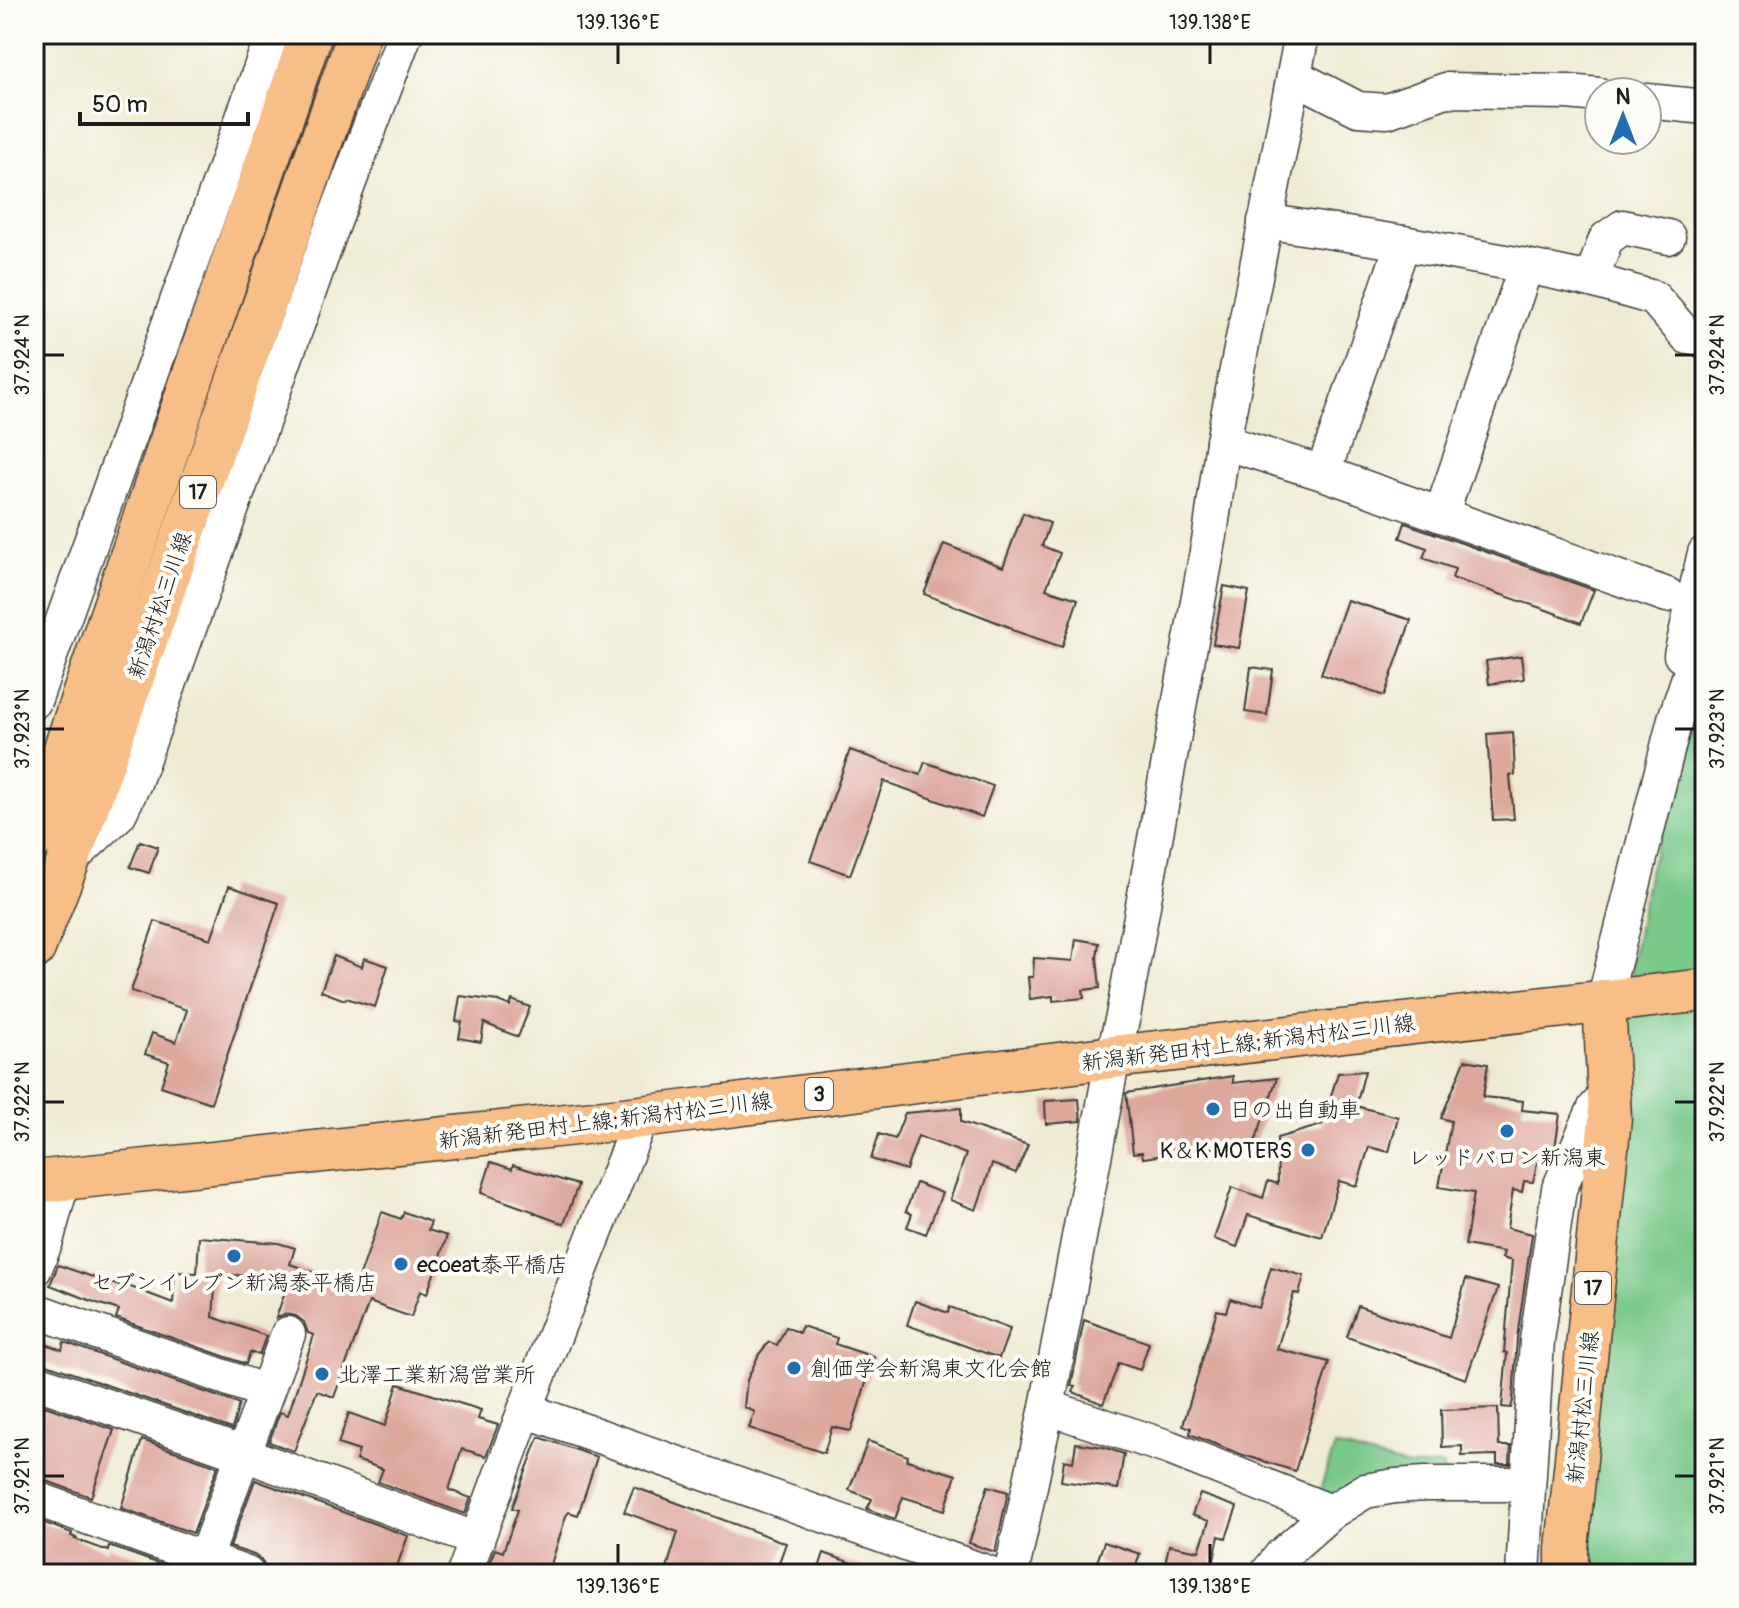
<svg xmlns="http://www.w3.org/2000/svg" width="1739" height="1608" viewBox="0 0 1739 1608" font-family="Pangolin,'Klee One',sans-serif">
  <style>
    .green { fill: #78c88a; stroke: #4a7253; stroke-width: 2 }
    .building { fill: #dda79c }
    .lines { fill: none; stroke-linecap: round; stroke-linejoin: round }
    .minor-casing { stroke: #3c3b37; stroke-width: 37 }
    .major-casing { stroke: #3c3b37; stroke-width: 45 }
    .minor { stroke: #fff; stroke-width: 34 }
    .major { stroke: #f7be87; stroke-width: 42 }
    .ticks { fill: none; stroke: #1c1c1c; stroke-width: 3 }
    .poi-dot { fill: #1f6fb2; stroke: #fdfcf7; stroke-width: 3 }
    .labels { text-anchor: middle; stroke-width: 8; stroke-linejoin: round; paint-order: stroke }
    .shield { fill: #fdfcf7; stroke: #605f5e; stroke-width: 2 }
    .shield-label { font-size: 20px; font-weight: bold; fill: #1c1c1c }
    .street-label { font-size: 22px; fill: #1c1c1c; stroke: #fdfcf7 }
    .poi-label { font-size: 22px; fill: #1c1c1c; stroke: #fdfcf7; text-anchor: start }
    .neatline { fill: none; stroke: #1c1c1c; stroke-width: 3 }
    .ticks-label { font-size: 20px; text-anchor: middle; fill: #1c1c1c }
  </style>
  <rect width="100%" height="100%" fill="#fdfcf7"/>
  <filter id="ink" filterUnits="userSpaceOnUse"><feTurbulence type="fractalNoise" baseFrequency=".0125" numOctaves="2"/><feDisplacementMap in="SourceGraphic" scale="16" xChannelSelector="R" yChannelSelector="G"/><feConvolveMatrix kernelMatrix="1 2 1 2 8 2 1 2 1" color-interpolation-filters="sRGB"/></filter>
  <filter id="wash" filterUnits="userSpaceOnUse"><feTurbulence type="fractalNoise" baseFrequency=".006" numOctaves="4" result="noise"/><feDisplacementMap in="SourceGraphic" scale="32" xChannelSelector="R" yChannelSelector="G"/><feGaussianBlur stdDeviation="1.8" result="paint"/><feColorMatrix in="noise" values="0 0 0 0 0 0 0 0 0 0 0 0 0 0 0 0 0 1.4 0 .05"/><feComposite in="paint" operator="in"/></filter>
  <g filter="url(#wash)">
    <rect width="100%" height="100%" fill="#efebd3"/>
    <!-- green -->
    <g class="green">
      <path d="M1705 675V1574H1580L1624 1041 1636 981 1630 971 1648 875Z"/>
      <path d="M1335 1446 1410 1467 1442 1465 1445 1475 1332 1499 1319 1493Z"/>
    </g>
    <g id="blocks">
      <!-- building -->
      <g class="building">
        <path d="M1023 513 1050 523 1042 546 1060 553 1046 589 1078 599 1062 647 1012 630V628L924 594 944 544 1003 567Z"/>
        <path d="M1405 523 1594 590 1581 623 1544 609 1452 578 1455 569 1423 558 1427 548 1400 538Z"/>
        <path d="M1224 586 1249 591 1239 648 1213 644Z"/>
        <path d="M1347 600 1411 620 1384 696 1321 674Z"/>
        <path d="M1521 656 1524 679 1489 684 1486 661Z"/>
        <path d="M1251 667 1273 670 1267 715 1245 712Z"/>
        <path d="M1513 732 1515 775H1510L1514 819 1493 820 1487 734Z"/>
        <path d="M850 750 920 775 925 762 993 786 982 817 884 781 850 875 810 861Z"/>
        <path d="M140 841 158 847 149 873 130 867Z"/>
        <path d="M229 886 279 903 211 1103 161 1086 169 1062 145 1054 152 1033 176 1042 187 1010 131 991 155 921 211 939Z"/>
        <path d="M1076 939 1099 943 1097 957 1100 988 1083 990 1084 998 1053 1001V996L1030 999 1028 977H1033L1034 958 1073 961Z"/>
        <path d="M334 956 362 967 364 958 388 966 375 1007 346 998 345 1000 321 991Z"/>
        <path d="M460 996 498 1001 510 1006 512 1000 530 1007 518 1037 484 1023 481 1042 459 1038 462 1022 456 1021Z"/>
        <path d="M1465 1060 1488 1064 1483 1097 1523 1101 1522 1110 1560 1114 1555 1148 1546 1147 1544 1164 1537 1163 1533 1182 1524 1181 1522 1192 1513 1190 1507 1228 1532 1234 1517 1337 1513 1400 1511 1408 1502 1407 1507 1353 1504 1352 1512 1261 1502 1258 1504 1252 1465 1245 1474 1193 1439 1187 1451 1121 1441 1118Z"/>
        <path d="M1365 1071 1356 1106 1398 1117 1389 1152 1369 1147 1357 1186 1339 1181 1322 1237 1248 1215 1237 1247 1214 1239 1232 1187 1263 1198 1268 1181 1278 1184 1277 1138 1322 1125 1338 1073Z"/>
        <path d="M1233 1076V1083L1277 1078 1255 1142 1143 1158 1142 1152 1133 1153 1126 1093Z"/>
        <path d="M1079 1099 1081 1121 1046 1124 1045 1101Z"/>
        <path d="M961 1108V1122L1028 1145 1016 1173 992 1164 976 1210 950 1200 966 1154 918 1136 906 1170 871 1159 879 1134 895 1139 905 1113Z"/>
        <path d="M491 1162 512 1169 513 1165 578 1185 564 1224 534 1213 535 1212 481 1193Z"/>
        <path d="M916 1183 942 1193 926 1234 907 1227 912 1214 906 1211Z"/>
        <path d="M382 1212 401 1219 404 1212 431 1222 428 1230 447 1236 427 1294 420 1291 411 1317 369 1302 334 1397 317 1391 294 1451 269 1442 280 1412 288 1415 314 1335 308 1333 304 1322 296 1316 285 1314 276 1318 286 1289 264 1282 265 1277 216 1274 213 1317 266 1336 259 1355 250 1352 246 1364 116 1318 119 1310 97 1303 50 1285 58 1265 110 1283 127 1288 128 1286 173 1303 175 1272 197 1273 199 1237 278 1243 295 1248 290 1264 356 1287Z"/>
        <path d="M1271 1267 1304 1276 1299 1294 1294 1293 1277 1349 1329 1362 1295 1471 1240 1454 1190 1434 1191 1428 1183 1425 1217 1310 1226 1312 1230 1299 1259 1308Z"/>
        <path d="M1466 1279 1498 1288 1466 1379 1347 1337 1358 1306 1449 1338Z"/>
        <path d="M915 1301 948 1313 950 1307 1010 1329 999 1358 907 1325Z"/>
        <path d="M1084 1320 1149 1343 1140 1370 1119 1363 1103 1404 1073 1392 1075 1387 1071 1386Z"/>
        <path d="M802 1326 837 1338 835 1344 874 1357 851 1431 832 1427 824 1453 749 1428 755 1412 744 1407 747 1380 759 1354 769 1342 777 1345 786 1327 799 1333Z"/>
        <path d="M34 1340 62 1350 64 1342 239 1404 232 1429 41 1362H34Z"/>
        <path d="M398 1384 481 1410 478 1419 498 1425 486 1456 462 1449 449 1490 471 1498 465 1514 378 1482 383 1469 356 1460 359 1451 338 1444 349 1413 385 1426Z"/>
        <path d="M45 1406 114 1430 91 1497 41 1479H34V1417L41 1419Z"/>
        <path d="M1498 1408 1499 1446H1511L1510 1464H1497V1455L1462 1456V1446L1442 1447 1441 1410Z"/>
        <path d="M539 1437 597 1457 578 1515 569 1512 566 1516 548 1574H485L495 1549 503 1552 518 1510 512 1508Z"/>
        <path d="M142 1440 218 1466 193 1533 121 1508Z"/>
        <path d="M868 1441 908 1456 907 1460 956 1475 945 1510 903 1497 895 1519 867 1509 872 1499 849 1490Z"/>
        <path d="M1076 1443 1103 1447 1124 1454 1118 1489 1061 1481 1064 1460 1073 1462Z"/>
        <path d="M255 1480 408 1536 394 1574H266V1570L262 1561 254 1555 230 1547Z"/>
        <path d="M988 1486 1008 1492 995 1552 969 1543Z"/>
        <path d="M634 1487 786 1543 777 1568 774 1567 772 1574H665L678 1532 624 1512Z"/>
        <path d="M1200 1494 1237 1507 1226 1538 1219 1536 1211 1574H1168L1170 1565 1165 1564 1169 1545 1199 1551 1209 1521 1192 1515Z"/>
        <path d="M34 1519 72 1533 71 1536 76 1538 75 1539 108 1551 109 1546 180 1571V1574H34Z"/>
        <path d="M1104 1542 1140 1554 1133 1574H1128L1097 1562Z"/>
        <path d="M824 1553 876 1572V1574H817Z"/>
      </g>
    </g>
  </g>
  <g filter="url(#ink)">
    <use href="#blocks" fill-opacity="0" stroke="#3c3b37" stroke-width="2"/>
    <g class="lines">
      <defs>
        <g id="minor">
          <path d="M1294 76 1358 109 1387 111 1446 90 1568 92 1599 95"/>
          <path d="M1647 101 1705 107"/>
          <path d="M1265 221 1403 243 1526 266 1441 515"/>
          <path d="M1526 266 1591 280 1606 239 1623 227 1668 237"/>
          <path d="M1591 280 1654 298 1688 337 1705 341"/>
          <path d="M1223 442 1323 473 1667 595"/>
          <path d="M1323 473 1403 243"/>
          <path d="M1681 655 1705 553"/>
          <path d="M34 701 273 34"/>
          <path d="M69 861 119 814 134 783 329 235 405 34"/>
          <path d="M1604 1001 1675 719 1705 630"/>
          <path d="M34 1270 46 1241 63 1179"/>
          <path d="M34 1310 266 1392"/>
          <path d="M34 1381 244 1454 477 1540"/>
          <path d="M1047 1407 1170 1448 1331 1512 1365 1491 1395 1486 1425 1484H1528"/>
          <path d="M525 1410 991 1574"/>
          <path d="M34 1498 247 1574"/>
          <path d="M199 1574 288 1334"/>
          <path d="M464 1574 525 1410 641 1117"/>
          <path d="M1011 1574 1047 1407 1113 1057 1123 1016 1210 535 1223 442 1302 34"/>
          <path d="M1267 1574 1281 1556 1331 1512"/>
          <path d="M1523 1574 1537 1340 1559 1189 1595 1108 1609 1093"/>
        </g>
        <g id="major">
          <path d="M34 838 311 34"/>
          <path d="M34 948 68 862 359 34"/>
          <path d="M34 1182 641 1117 1113 1057 1705 990"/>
          <path d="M1567 1574V1549L1610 1118 1604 1001"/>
        </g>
      </defs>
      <!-- minor casing -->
      <use href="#minor" class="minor-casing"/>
      <!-- major casing -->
      <use href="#major" class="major-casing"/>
      <!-- minor -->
      <use href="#minor" class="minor"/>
      <!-- major -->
      <use href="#major" class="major"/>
    </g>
  </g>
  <!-- ticks -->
  <path class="ticks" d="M618 44V64M1210 44V64M44 355H64M1675 355H1695M44 729H64M1675 729H1695M44 1102H64M1675 1102H1695M44 1476H64M1675 1476H1695M618 1544V1564M1210 1544V1564"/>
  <!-- markers -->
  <g class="poi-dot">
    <circle cx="1213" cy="1109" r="8"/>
    <circle cx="1507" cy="1131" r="8"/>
    <circle cx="1308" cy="1150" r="8"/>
    <circle cx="234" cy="1256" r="8"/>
    <circle cx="401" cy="1264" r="8"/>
    <circle cx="794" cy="1368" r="8"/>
    <circle cx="322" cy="1374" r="8"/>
  </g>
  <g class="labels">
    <!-- shield labels -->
    <g class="shield">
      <rect x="180" y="476" width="36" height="32" rx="6"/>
      <rect x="805" y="1078" width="28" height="32" rx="6"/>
      <rect x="1575" y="1272" width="36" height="32" rx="6"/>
    </g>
    <g class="shield-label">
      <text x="198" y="499">17</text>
      <text x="819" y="1101">3</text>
      <text x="1593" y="1295">17</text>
    </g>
    <!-- street labels -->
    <g class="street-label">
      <text transform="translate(159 605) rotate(-71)" y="8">新潟村松三川線</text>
      <text transform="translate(1248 1042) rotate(-7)" y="8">新潟新発田村上線;新潟村松三川線</text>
      <text transform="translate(605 1120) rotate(-7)" y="8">新潟新発田村上線;新潟村松三川線</text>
      <text transform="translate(1582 1407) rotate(-84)" y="8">新潟村松三川線</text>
    </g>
    <!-- poi labels -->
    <g class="poi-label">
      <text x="1229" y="1117">日の出自動車</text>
      <text x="1292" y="1158" text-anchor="end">K＆K MOTERS</text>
      <text x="1507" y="1165" text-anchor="middle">レッドバロン新潟東</text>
      <text x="417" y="1272">ecoeat泰平橋店</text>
      <text x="234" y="1290" text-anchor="middle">セブンイレブン新潟泰平橋店</text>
      <text x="810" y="1376">創価学会新潟東文化会館</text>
      <text x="338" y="1382">北澤工業新潟営業所</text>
    </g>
  </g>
  <!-- margin -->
  <rect width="1739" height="1608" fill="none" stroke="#fdfcf7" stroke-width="88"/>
  <!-- north arrow -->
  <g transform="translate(1623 116)"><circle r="38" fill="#fdfcf7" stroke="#a3a29f" stroke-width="2"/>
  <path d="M0-6L14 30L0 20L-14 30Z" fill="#1f6fb2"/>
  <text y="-12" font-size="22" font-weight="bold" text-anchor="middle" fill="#1c1c1c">N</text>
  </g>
  <!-- scale -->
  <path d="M80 112v12h168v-12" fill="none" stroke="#1c1c1c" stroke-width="4"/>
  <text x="92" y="112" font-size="24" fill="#1c1c1c" stroke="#fdfcf7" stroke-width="6" paint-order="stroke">50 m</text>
  <rect x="44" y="44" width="1651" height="1520" class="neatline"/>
  <g class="ticks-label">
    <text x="618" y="29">139.136°E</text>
    <text x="1210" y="29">139.138°E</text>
    <text transform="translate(22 355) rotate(-90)" y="7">37.924°N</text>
    <text transform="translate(1717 355) rotate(-90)" y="7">37.924°N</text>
    <text transform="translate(22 729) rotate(-90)" y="7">37.923°N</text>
    <text transform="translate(1717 729) rotate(-90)" y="7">37.923°N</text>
    <text transform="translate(22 1102) rotate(-90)" y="7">37.922°N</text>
    <text transform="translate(1717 1102) rotate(-90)" y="7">37.922°N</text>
    <text transform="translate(22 1476) rotate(-90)" y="7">37.921°N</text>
    <text transform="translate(1717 1476) rotate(-90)" y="7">37.921°N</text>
    <text x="618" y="1593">139.136°E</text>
    <text x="1210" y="1593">139.138°E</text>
  </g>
</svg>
